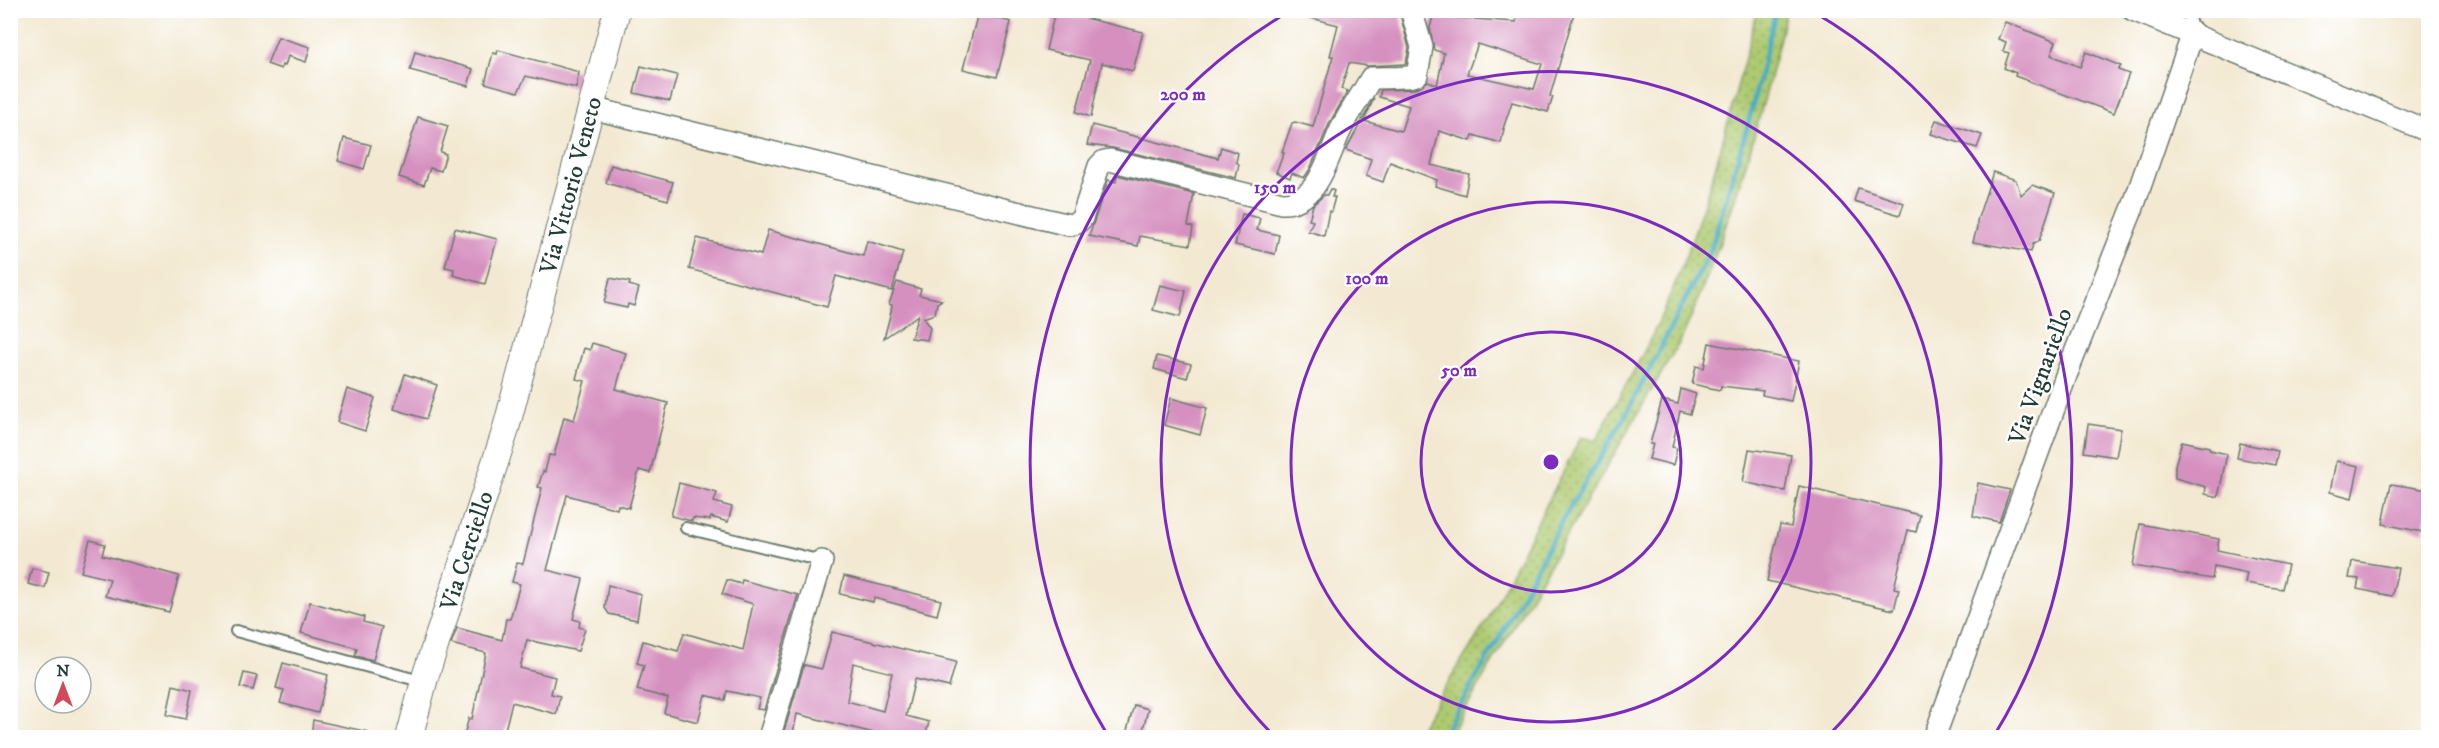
<svg xmlns="http://www.w3.org/2000/svg" width="2439" height="748" viewBox="0 0 2439 748" font-family="'IM FELL DW Pica',serif">
  <style>
    .grass { fill: url(#grass-dots); stroke: #668452; stroke-width: 1.5 }
    .lines { fill: none; stroke-linecap: round; stroke-linejoin: round }
    .stream { stroke: #43acc2; stroke-width: 5 }
    .building { fill: #d690c0; fill-rule: evenodd }
    .service-casing { stroke: #69796b; stroke-width: 14 }
    .minor-casing { stroke: #69796b; stroke-width: 24 }
    .tertiary-casing { stroke: #69796b; stroke-width: 28 }
    .service { stroke: #fff; stroke-width: 10 }
    .minor { stroke: #fff; stroke-width: 21 }
    .tertiary { stroke: #fff; stroke-width: 26 }
    .ring { fill: none; stroke: #7b2cbf; stroke-width: 3 }
    .labels { text-anchor: middle; stroke-width: 4.5; stroke-linejoin: round; paint-order: stroke }
    .street-label { font-size: 24px; fill: #1f3d34; stroke: #fff }
    .centre { fill: #7b2cbf; stroke: #fff; stroke-width: 3 }
    .ring-label { font-size: 18px; text-anchor: middle; font-weight: bold; fill: #7b2cbf; stroke: #fff; stroke-width: 4.5; stroke-linejoin: round; paint-order: stroke }
  </style>
  <defs>
    <pattern id="grass-dots" width="8" height="8" patternUnits="userSpaceOnUse" patternTransform="scale(1.5)"><rect width="8" height="8" fill="#aeca70"/><path d="M2 2h.1M6 6h.1" fill="none" stroke="#8da55d" stroke-width="1.8" stroke-linecap="round"/></pattern>
  </defs>
  <rect width="100%" height="100%" fill="#fff"/>
  <filter id="ink" filterUnits="userSpaceOnUse"><feTurbulence type="fractalNoise" baseFrequency=".0167" numOctaves="2"/><feDisplacementMap in="SourceGraphic" scale="12" xChannelSelector="R" yChannelSelector="G"/><feConvolveMatrix kernelMatrix="1 2 1 2 8 2 1 2 1" color-interpolation-filters="sRGB"/></filter>
  <filter id="wash" filterUnits="userSpaceOnUse"><feTurbulence type="fractalNoise" baseFrequency=".008" numOctaves="4" result="noise"/><feDisplacementMap in="SourceGraphic" scale="24" xChannelSelector="R" yChannelSelector="G"/><feGaussianBlur stdDeviation="1.35" result="paint"/><feColorMatrix in="noise" values="0 0 0 0 0 0 0 0 0 0 0 0 0 0 0 0 0 1.4 0 .05"/><feComposite in="paint" operator="in"/></filter>
  <g filter="url(#wash)">
    <rect width="100%" height="100%" fill="#f3e9d2"/>
    <!-- grass -->
    <path class="grass" d="M1757 11H1786C1761 123 1728 233 1682 338L1449 737H1414L1487 621 1581 437 1596 440C1616 401 1640 363 1658 323 1704 224 1730 116 1757 11Z"/>
    <g class="lines">
      <!-- stream -->
      <path class="stream" d="M1441 738 1497 642 1563 519 1623 420 1710 252 1747 128 1776 10"/>
    </g>
    <g id="blocks">
      <!-- building -->
      <g class="building">
        <path d="M1301 10H1365L1378 14V10H1399L1409 48 1406 64 1368 66 1349 63 1341 89 1348 91 1330 122 1310 169 1304 178 1292 173 1290 178 1276 172 1284 153 1282 152 1292 123 1295 122 1313 127 1333 56H1330L1338 25 1300 15Z"/>
        <path d="M1519 10H1575L1550 96 1553 97 1548 112 1512 102 1503 129H1504L1501 143 1473 135 1471 141 1439 131 1431 165 1469 174 1465 195 1435 186 1437 180 1390 162 1383 182 1366 176 1371 159 1346 150 1374 98 1364 121 1401 131 1409 106 1379 97 1381 90 1415 89 1428 81 1437 85 1444 53 1434 50 1430 28 1433 16 1516 22ZM1478 44 1542 64 1534 89 1467 74Z"/>
        <path d="M1055 11 1143 32 1133 71 1102 63 1091 117 1076 112 1090 60 1046 50Z"/>
        <path d="M978 13 1011 22 997 77 963 69Z"/>
        <path d="M2005 22 2056 42 2051 55 2080 67 2086 52 2121 66 2118 70 2129 74 2114 113 2015 76 2016 73 2004 68 2009 53 2003 51 2006 42 1998 39Z"/>
        <path d="M278 37 310 47 306 62 288 56 285 66 282 65 281 69 267 64Z"/>
        <path d="M498 50 579 72 576 88 526 76 518 92 485 83 493 53 497 54Z"/>
        <path d="M415 52 473 69 468 86 410 70Z"/>
        <path d="M641 66 677 75 670 101 634 93Z"/>
        <path d="M418 117 448 126 440 152 446 154 441 171 430 168 424 185 399 177Z"/>
        <path d="M1936 120 1982 135 1977 148 1931 134Z"/>
        <path d="M1092 125 1218 158 1221 147 1238 153 1236 162 1239 164 1236 178 1113 148 1087 145Z"/>
        <path d="M344 138 371 145 364 169 338 161Z"/>
        <path d="M611 165 673 182 668 200 606 183Z"/>
        <path d="M1993 172 2016 180 2021 195 2032 185 2055 193 2039 241 2033 244 2031 252 1973 242 1977 228V221Z"/>
        <path d="M1117 175 1194 194 1188 226 1193 227 1190 245 1140 236 1138 246 1089 236 1108 180 1116 182Z"/>
        <path d="M1858 188 1904 203 1900 215 1854 201Z"/>
        <path d="M1330 189 1334 191 1332 197H1335L1331 212 1329 211 1324 236 1308 231 1313 221 1309 220 1313 205 1324 195H1327Z"/>
        <path d="M1242 214 1260 218 1257 230 1279 235 1275 254 1235 245Z"/>
        <path d="M455 228 497 239 485 284 453 275 454 269 445 267Z"/>
        <path d="M768 230 863 256 867 241 903 252 892 291 836 276 827 307 689 269 697 238 761 255Z"/>
        <path d="M610 278 630 282 629 285 639 288 634 306 628 304 627 308 604 303Z"/>
        <path d="M897 282 921 289 919 295 942 300 937 303 935 314 923 318 930 328 927 340 911 338 918 315 884 338 891 312 892 305 889 304Z"/>
        <path d="M1160 285 1186 291 1180 317 1153 310Z"/>
        <path d="M592 343 626 353 616 389 668 403 650 473 639 470 629 508 618 505 617 509 567 495 547 570 583 579 573 619 580 621 579 627 585 629 578 651 527 640 520 668 555 677 551 694 560 696 556 714 512 702 503 738H463L469 718 472 719 486 653 451 644 457 628 502 640 506 619H510L520 584 512 582 517 563 523 564 542 488 538 487 543 471 545 472 549 455 554 456 564 417 574 420 585 381 576 379 584 348 590 350Z"/>
        <path d="M1709 343 1799 361 1791 401 1762 395 1763 391 1721 386 1720 390 1692 384 1696 366 1704 368Z"/>
        <path d="M1157 356 1191 364 1187 378 1154 369Z"/>
        <path d="M405 374 437 385 426 419 394 409Z"/>
        <path d="M347 389 375 398 365 431 337 422Z"/>
        <path d="M1681 389 1696 394 1690 414 1680 411 1672 447 1677 448 1673 465 1649 459 1653 444H1650L1662 400 1678 404Z"/>
        <path d="M1171 398 1207 408 1200 435 1164 425Z"/>
        <path d="M2088 424 2121 429 2116 457 2084 452Z"/>
        <path d="M2182 441 2209 447 2210 450 2227 454 2218 497 2205 494 2206 487 2175 478V465Z"/>
        <path d="M2240 443 2278 451 2275 465 2237 458Z"/>
        <path d="M1749 449 1791 455 1785 491 1743 482Z"/>
        <path d="M2336 461 2359 466 2352 498 2330 492Z"/>
        <path d="M679 483 717 493 714 502 732 507 728 522 711 517 710 520 693 518 692 521 671 516Z"/>
        <path d="M1978 483 2010 490 1999 522 1973 516Z"/>
        <path d="M2391 484 2428 490V503L2423 532 2383 524Z"/>
        <path d="M1799 486 1920 515 1916 532 1908 530 1894 588 1899 589 1894 610 1767 581 1780 525 1791 527Z"/>
        <path d="M2140 524 2219 539 2217 550 2288 565 2282 589 2245 583 2247 573 2214 566 2212 579 2133 566Z"/>
        <path d="M90 540 105 544 102 555 179 576 169 612 105 596 110 579 81 572Z"/>
        <path d="M2354 561 2398 568 2392 596 2357 589 2359 579 2349 578 2352 562Z"/>
        <path d="M32 568 49 572 45 588 28 584Z"/>
        <path d="M844 576 941 600 937 615 874 598 873 602 840 594Z"/>
        <path d="M727 580 741 584 742 580 798 595 764 710 757 709 760 698 727 691 725 700 705 695 698 722 664 713 668 698 637 690 644 665 637 663 643 641 678 651 684 633 743 650 753 604 722 594Z"/>
        <path d="M608 585 641 594 637 620 609 614 605 608Z"/>
        <path d="M310 602 364 617 363 622 382 627 373 660 355 656 357 648 301 633Z"/>
        <path d="M832 632 956 662 949 687 915 679 906 716 929 722 925 738H894L797 714 792 738H782L804 665 822 669ZM853 663 892 673 883 711 847 701Z"/>
        <path d="M283 663 328 675 318 713 280 703 284 690 276 688Z"/>
        <path d="M244 673 257 676 253 690 240 687Z"/>
        <path d="M173 685 192 690 186 719 167 715Z"/>
        <path d="M1134 705 1148 709 1141 738H1125Z"/>
        <path d="M313 720 369 732 368 738H311Z"/>
      </g>
    </g>
  </g>
  <g filter="url(#ink)">
    <use href="#blocks" fill-opacity="0" stroke="#69796b" stroke-width="1.5"/>
    <g class="lines">
      <defs>
        <g id="service">
          <path d="M2187 10 2193 33"/>
          <path d="M686 528 822 561"/>
          <path d="M236 631 424 682"/>
        </g>
        <g id="minor">
          <path d="M2133 10 2428 131"/>
          <path d="M591 108 1069 225 1077 223 1082 218 1099 166 1104 161 1110 160 1282 203C1320 204 1328 154 1342 127 1351 110 1362 94 1371 78 1384 77 1408 79 1417 75L1422 47 1411 10"/>
          <path d="M769 738 822 561"/>
          <path d="M1934 738 2067 373 2133 207 2193 33"/>
        </g>
        <g id="tertiary">
          <path id="s1" d="M409 738 426 674 505 432 617 10"/>
        </g>
      </defs>
      <!-- service casing -->
      <use href="#service" class="service-casing"/>
      <!-- minor casing -->
      <use href="#minor" class="minor-casing"/>
      <!-- tertiary casing -->
      <use href="#tertiary" class="tertiary-casing"/>
      <!-- service -->
      <use href="#service" class="service"/>
      <!-- minor -->
      <use href="#minor" class="minor"/>
      <!-- tertiary -->
      <use href="#tertiary" class="tertiary"/>
    </g>
  </g>
  <!-- distance rings -->
  <g class="ring">
    <circle cx="1551" cy="462" r="130"/>
    <circle cx="1551" cy="462" r="260"/>
    <path d="M1273 735A390 390 0 1 1 1829 735"/>
    <path d="M1107 734A521 521 0 0 1 1290 11M1812 11A521 521 0 0 1 1995 734"/>
  </g>
  <g class="labels">
    <!-- street labels -->
    <g class="street-label">
      <text dy="8" stroke="none"><textPath href="#s1" startOffset="576">Via Vittorio Veneto</textPath></text>
      <text transform="translate(2040 376) rotate(-70)" y="8">Via Vignariello</text>
      <text dy="8" stroke="none"><textPath href="#s1" startOffset="196">Via Cerciello</textPath></text>
    </g>
  </g>
  <circle cx="1551" cy="462" r="9" class="centre"/>
  <g class="ring-label">
    <text x="1183" y="100">200 m</text>
    <text x="1275" y="193">150 m</text>
    <text x="1367" y="284">100 m</text>
    <text x="1459" y="376">50 m</text>
  </g>
  <!-- margin -->
  <rect width="2439" height="748" fill="none" stroke="#fff" stroke-width="36"/>
  <!-- north arrow -->
  <g transform="translate(63 685)"><circle r="28" fill="#ffffff" stroke="#a5b1ae" stroke-width="1.5"/>
  <path d="M0-4.5L10 22L0 15L-10 22Z" fill="#d1495b"/>
  <text y="-9" font-size="16" font-weight="bold" text-anchor="middle" fill="#1f3d34">N</text>
  </g>
</svg>
